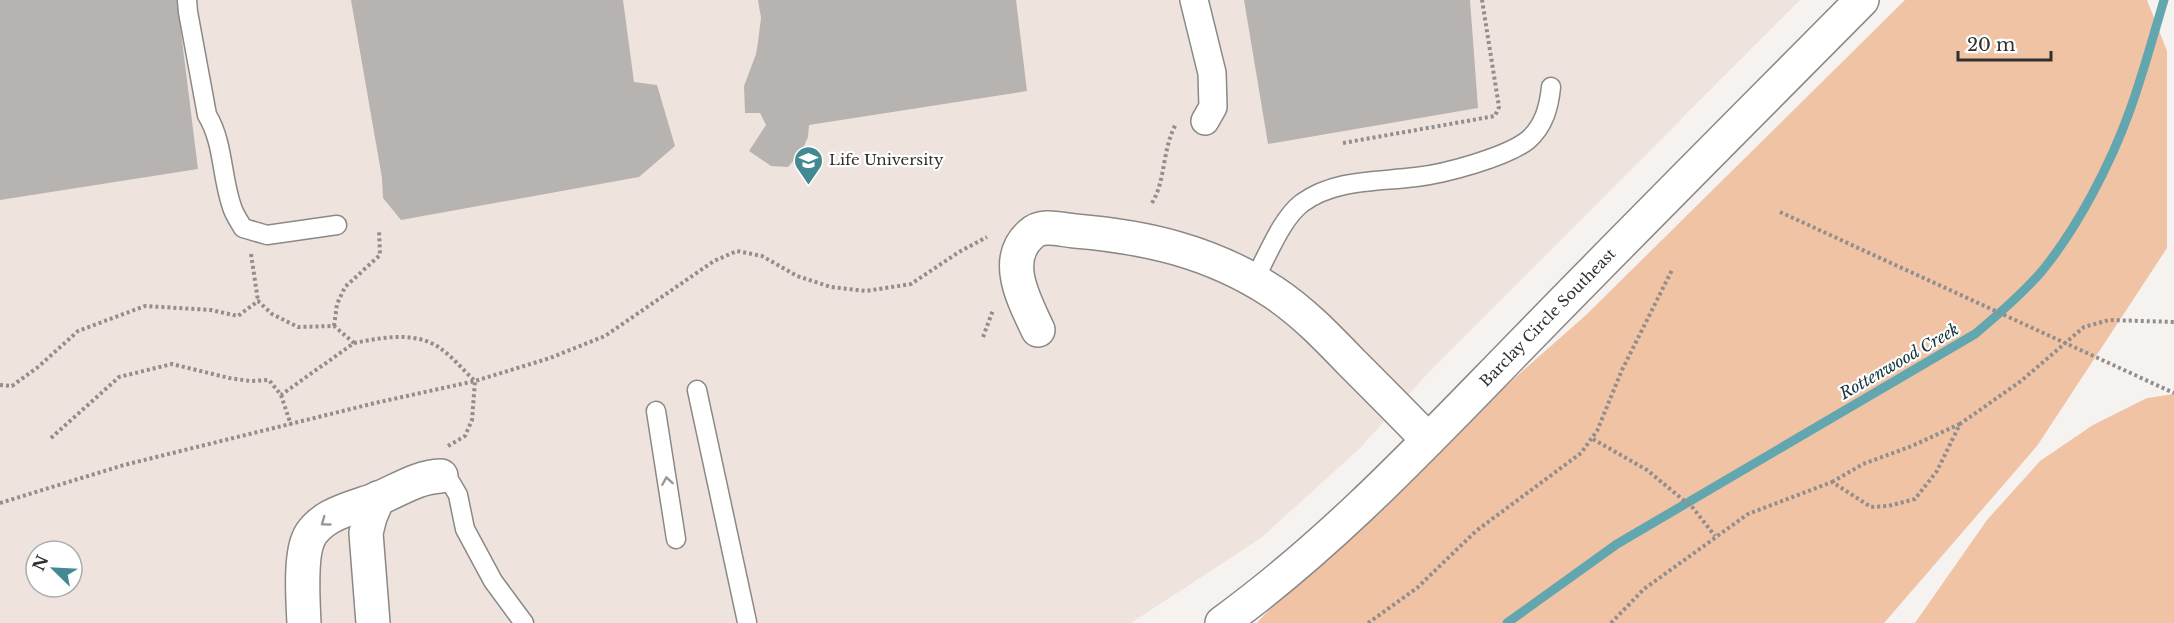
<svg xmlns="http://www.w3.org/2000/svg" width="2174" height="623" viewBox="0 0 2174 623" font-family="'Libre Baskerville',serif">
  <style>
    .built { fill: #efe4dd; fill-rule: evenodd }
    .green { fill: #f0c3a4 }
    .lines { fill: none; stroke-linecap: round; stroke-linejoin: round }
    .stream { stroke: #62a6af; stroke-width: 9 }
    .building { fill: #b7b3b1 }
    .service-casing { stroke: #8b8886; stroke-width: 21 }
    .pedestrian-casing { stroke: #8b8886; stroke-width: 30 }
    .minor-casing { stroke: #8b8886; stroke-width: 36 }
    .tertiary-casing { stroke: #8b8886; stroke-width: 36 }
    .path { stroke: #918e8d; stroke-width: 4; stroke-dasharray: 3 3; stroke-linecap: butt }
    .service { stroke: #fff; stroke-width: 18 }
    .pedestrian { stroke: #fff; stroke-width: 27 }
    .minor { stroke: #fff; stroke-width: 33 }
    .tertiary { stroke: #fff; stroke-width: 33 }
    .path-bridge { stroke: #918e8d; stroke-width: 4; stroke-dasharray: 3 3; stroke-linecap: butt }
    .oneway { stroke: #989897 }
    .labels { text-anchor: middle; stroke-width: 4.5; stroke-linejoin: round; paint-order: stroke }
    .poi-label { font-size: 15px; fill: #31302f; stroke: #fff; text-anchor: start }
    .street-label { font-size: 15px; fill: #31302f; stroke: #fff }
    .water-label { font-size: 16px; font-style: italic; fill: #14363a; stroke: #fff }
  </style>
  <rect width="100%" height="100%" fill="#f6f2f0"/>
  <!-- built -->
  <path class="built" d="M0 0H1800L1430 371 1359 449 1261 538 1131 623H0ZM36 551H72V587H36Z"/>
  <!-- green -->
  <g class="green">
    <path d="M1905 0H2147L2167 51V248L2037 446 1884 623H1257L1341 531 1586 315Z"/>
    <path d="M2174 394V623H1915L1987 520 2040 461 2093 425 2147 398Z"/>
  </g>
  <g class="lines">
    <!-- stream -->
    <path class="stream" d="M1507 623 1617 544 1975 334C1999 314 2022 294 2042 271 2078 227 2111 163 2130 110 2143 74 2153 37 2164 0"/>
  </g>
  <!-- building -->
  <g class="building">
    <path d="M0 0H177L198 169 0 200Z"/>
    <path d="M351 0H623L634 82 657 85 675 146 639 177 401 220 383 198 382 178Z"/>
    <path d="M758 0H1016L1027 91 809 125 808 137 802 151 788 167 771 166 749 151 766 125 760 113H745L744 86 756 54 758 42 761 18Z"/>
    <path d="M1244 0H1470L1478 108 1268 144Z"/>
  </g>
  <g class="lines">
    <defs>
      <g id="service">
        <path d="M187 0 188 12 207 115C224 143 221 176 232 207 234 214 239 221 243 228L267 235 337 225"/>
        <path d="M1254 280C1267 257 1281 219 1302 203 1335 179 1377 182 1416 177 1444 174 1507 157 1528 140 1544 126 1549 107 1551 87"/>
        <path d="M697 390 747 622"/>
        <path d="M656 411 676 539"/>
        <path d="M441 476 451 483 458 495 465 529 493 581 524 623"/>
      </g>
      <path id="pedestrian" d="M1194 0 1212 73 1213 107 1205 121"/>
      <g id="minor">
        <path d="M1038 330C1025 302 1001 260 1031 234 1042 223 1061 230 1075 231 1147 237 1212 252 1273 292 1302 311 1327 337 1351 362 1377 388 1403 414 1428 440"/>
        <path d="M304 623C303 602 300 559 308 540 311 531 321 522 330 517 344 509 361 505 377 499 399 490 417 477 441 476"/>
        <path d="M373 623 366 533 370 517 378 498"/>
      </g>
      <g id="tertiary">
        <path id="s1" d="M1222 623C1335 541 1430 438 1527 339 1638 225 1750 113 1862 0"/>
      </g>
    </defs>
    <!-- service casing -->
    <use href="#service" class="service-casing"/>
    <!-- pedestrian casing -->
    <use href="#pedestrian" class="pedestrian-casing"/>
    <!-- minor casing -->
    <use href="#minor" class="minor-casing"/>
    <!-- tertiary casing -->
    <use href="#tertiary" class="tertiary-casing"/>
    <!-- path -->
    <g class="path">
      <path d="M1343 143 1495 116 1499 107 1482 0"/>
      <path d="M1152 203C1166 180 1162 149 1176 124"/>
      <path d="M251 254 258 301"/>
      <path d="M334 326 337 304 345 287 380 255 379 230"/>
      <path d="M983 337 993 310"/>
      <path d="M354 343C381 338 411 331 437 346 451 355 463 370 475 381L472 420 465 436 448 446"/>
      <path d="M0 385 12 386 38 367 78 331 145 306 211 310 238 316 258 301 272 314 298 327 334 326 354 343 281 395"/>
      <path d="M51 438 119 377 172 364 229 378 250 381 269 380 281 395 291 425"/>
      <path d="M1593 439 1647 470 1693 508 1715 536"/>
      <path d="M1832 482 1863 464 1912 446 1960 424"/>
      <path d="M0 503 124 465 375 403 475 381 550 358 605 336 714 261 737 251 762 256 797 276 831 287 866 291 911 284 959 252 987 237"/>
      <path d="M1368 623 1417 588 1476 531 1581 453 1597 431 1622 370 1672 270"/>
      <path d="M1611 623 1644 589 1748 514 1832 482 1871 507 1888 506 1915 499 1937 471 1960 424 2021 381 2084 327 2109 320 2174 322"/>
    </g>
    <!-- service -->
    <use href="#service" class="service"/>
    <!-- pedestrian -->
    <use href="#pedestrian" class="pedestrian"/>
    <!-- minor -->
    <use href="#minor" class="minor"/>
    <!-- tertiary -->
    <use href="#tertiary" class="tertiary"/>
    <!-- path-bridge -->
    <path class="path-bridge" d="M1780 212 2174 393"/>
  </g>
  <!-- one-way arrows -->
  <defs><path id="oneway-chevron" d="M-2-3.5L2.5 0L-2 3.5" fill="none" stroke-width="1.6" stroke-linecap="round" stroke-linejoin="round" transform="scale(1.5)"/></defs>
  <g class="oneway">
    <use href="#oneway-chevron" transform="translate(667 481) rotate(-99)"/>
    <use href="#oneway-chevron" transform="translate(325 522) rotate(144)"/>
  </g>
  <!-- icons -->
  <defs>
    <symbol id="university-pin" viewBox="-11 -11 22 30"><path d="M0 17L-7.5 6A9.5 9.5 0 1 1 7.5 6Z" fill="#428992" stroke="#fff"/><path d="M0-5L7-2L0 1L-7-2ZM-4 1L0 2.5L4 1V4Q0 6-4 4Z" fill="#fff"/></symbol>
  </defs>
  <g fill-rule="evenodd">
    <use href="#university-pin" x="792" y="144" width="33" height="45"/>
  </g>
  <g class="labels">
    <!-- poi labels -->
    <g class="poi-label">
      <text x="829" y="165">Life University</text>
    </g>
    <!-- street labels -->
    <g class="street-label">
      <text dy="5" stroke="none"><textPath href="#s1" startOffset="447">Barclay Circle Southeast</textPath></text>
    </g>
    <!-- water labels -->
    <g class="water-label">
      <text transform="translate(1899 361) rotate(-30)" y="6">Rottenwood Creek</text>
    </g>
  </g>
  <!-- north arrow -->
  <g transform="translate(54 569) rotate(294)"><circle r="28" fill="#ffffff" stroke="#adacac" stroke-width="1.5"/>
  <path d="M0-4.5L10 22L0 15L-10 22Z" fill="#428992"/>
  <text y="-9" font-size="16" font-weight="bold" text-anchor="middle" fill="#31302f">N</text>
  </g>
  <!-- scale -->
  <path d="M1958 51v9h93v-9" fill="none" stroke="#31302f" stroke-width="3"/>
  <text x="1967" y="51" font-size="18" fill="#31302f" stroke="#ffffff" stroke-width="4.5" paint-order="stroke">20 m</text>
</svg>
